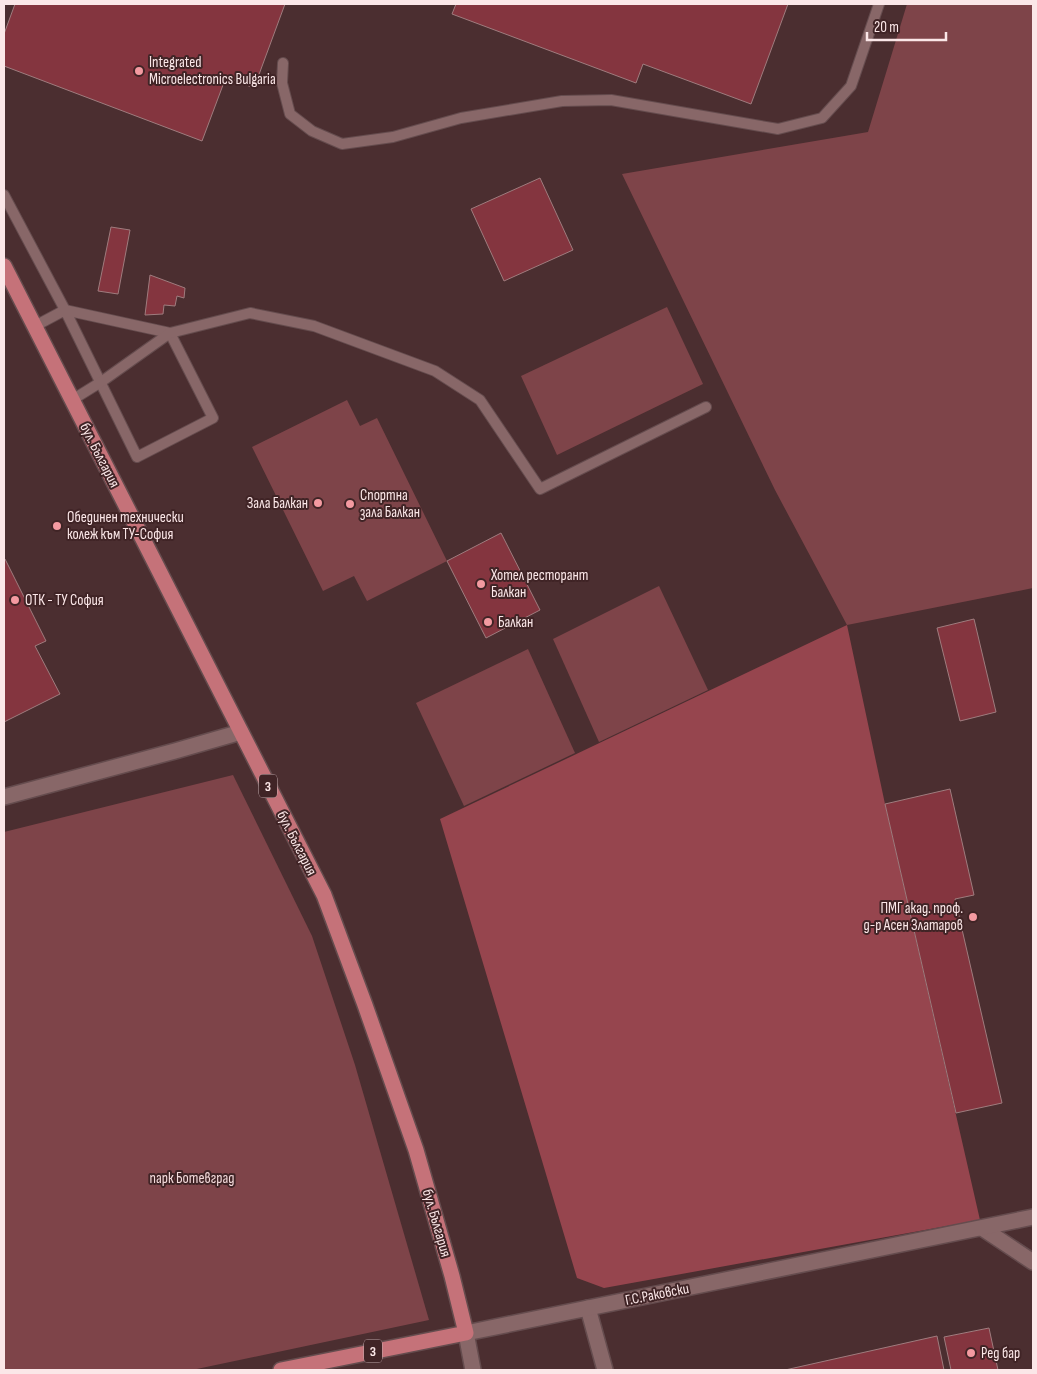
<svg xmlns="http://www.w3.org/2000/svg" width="1037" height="1374" viewBox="0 0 1037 1374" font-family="'Sofia Sans Condensed',sans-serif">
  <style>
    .green { fill: #7e4449 }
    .forest { fill: #96454e }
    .building { fill: #84353f; stroke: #9f7c7e }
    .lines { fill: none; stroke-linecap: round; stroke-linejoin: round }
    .lane-casing { stroke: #654c4e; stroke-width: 12 }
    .street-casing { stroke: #654c4e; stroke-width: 18 }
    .secondary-casing { stroke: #654c4e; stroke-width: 18 }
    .primary-casing { stroke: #654c4e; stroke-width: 18 }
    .lane { stroke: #886768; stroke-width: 10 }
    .street { stroke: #886768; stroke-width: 15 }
    .secondary { stroke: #886768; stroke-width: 15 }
    .primary { stroke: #c57279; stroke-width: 15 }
    .poi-dot { fill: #f49aa1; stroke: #402426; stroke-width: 2 }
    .labels { text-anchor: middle; stroke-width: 4; stroke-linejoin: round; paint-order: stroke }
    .shield { fill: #402426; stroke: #c3acae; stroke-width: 1 }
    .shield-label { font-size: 14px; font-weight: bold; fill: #fbe7e8 }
    .poi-label { font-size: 15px; fill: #fbe7e8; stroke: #402426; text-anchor: start }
    .street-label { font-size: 15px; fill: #fbe7e8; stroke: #402426 }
    .park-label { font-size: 15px; fill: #f4dbdc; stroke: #402426 }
  </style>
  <rect width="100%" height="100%" fill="#4b2e30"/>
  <!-- green -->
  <g class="green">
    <path d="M907 4H1033V588L847 625 775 490 622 174 868 132Z"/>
    <path d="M667 307 703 384 557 455 521 376Z"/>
    <path d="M347 400 360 426 377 418 447 561 367 601 354 576 323 591 252 447Z"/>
    <path d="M659 586 708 690 599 742 553 639Z"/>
    <path d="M528 649 575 753 464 806 416 703Z"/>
    <path d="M233 775 312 936 355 1065 429 1320 192 1370H4V832Z"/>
  </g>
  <!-- forest -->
  <path class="forest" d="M847 625 885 804 980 1220 604 1288 577 1278 440 819Z"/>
  <!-- building -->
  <g class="building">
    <path d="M15 4H285L254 88 226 77 202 141 4 66V34Z"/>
    <path d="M456 4H788L751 104 643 64 636 83 452 14Z"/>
    <path d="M540 178 573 250 504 281 471 209Z"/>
    <path d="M111 227 130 230 118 294 98 291Z"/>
    <path d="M150 275 185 288 184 298 177 296 175 306 164 305 163 314 145 315Z"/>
    <path d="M501 533 540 610 486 638 447 561Z"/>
    <path d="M4 559H5L46 641 35 646 60 694 4 722Z"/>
    <path d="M974 619 996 712 960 721 937 628Z"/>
    <path d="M950 789 974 895 955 899 1002 1103 956 1113 885 804Z"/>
    <path d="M989 1328 998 1370H951L944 1337Z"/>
    <path d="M937 1336 944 1370H785Z"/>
  </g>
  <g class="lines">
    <defs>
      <g id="lane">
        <path d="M283 63 282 83 290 114 312 131 342 144 393 137 461 118 562 101 611 100 778 129 822 118 851 86 879 4"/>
        <path d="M4 195 65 310 137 457 213 418 170 333 65 310 35 326"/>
        <path d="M72 400 101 382 170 333 250 313 314 326 435 371 480 400 540 489 706 407"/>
      </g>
      <g id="street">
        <path d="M4 797 175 751 241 732"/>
        <path d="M588 1308 605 1370"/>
        <path d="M466 1333 473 1370"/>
      </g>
      <g id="secondary">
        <path d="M982 1228 1033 1262"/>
        <path d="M466 1333 1033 1217"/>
      </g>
      <path id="primary" d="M4 266 324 895 365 1005 416 1150 452 1276 466 1333 281 1370"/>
    </defs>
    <!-- lane casing -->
    <use href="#lane" class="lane-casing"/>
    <!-- street casing -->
    <use href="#street" class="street-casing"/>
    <!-- secondary casing -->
    <use href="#secondary" class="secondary-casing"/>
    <!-- primary casing -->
    <use href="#primary" class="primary-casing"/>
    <!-- lane -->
    <use href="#lane" class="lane"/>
    <!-- street -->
    <use href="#street" class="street"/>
    <!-- secondary -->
    <use href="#secondary" class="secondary"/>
    <!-- primary -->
    <use href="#primary" class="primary"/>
  </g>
  <!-- markers -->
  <g class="poi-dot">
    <circle cx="139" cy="71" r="5"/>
    <circle cx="318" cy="503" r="5"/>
    <circle cx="350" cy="504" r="5"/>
    <circle cx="57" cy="526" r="5"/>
    <circle cx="481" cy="584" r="5"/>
    <circle cx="15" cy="600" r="5"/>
    <circle cx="488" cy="622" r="5"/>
    <circle cx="973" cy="917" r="5"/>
    <circle cx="971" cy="1353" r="5"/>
  </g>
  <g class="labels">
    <!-- shield labels -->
    <g class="shield">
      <rect x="259" y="774.5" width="18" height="23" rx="4"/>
      <rect x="364" y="1339.5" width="18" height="23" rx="4"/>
    </g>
    <g class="shield-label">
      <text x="268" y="791">3</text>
      <text x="373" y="1356">3</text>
    </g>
    <!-- poi labels -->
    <g class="poi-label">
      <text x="149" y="67">Integrated<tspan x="149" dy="17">Microelectronics Bulgaria</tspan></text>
      <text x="360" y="500">Спортна<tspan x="360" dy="17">зала Балкан</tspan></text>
      <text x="308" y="508" text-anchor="end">Зала Балкан</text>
      <text x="67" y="522">Обединен технически<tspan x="67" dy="17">колеж към ТУ-София</tspan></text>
      <text x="491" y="580">Хотел ресторант<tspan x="491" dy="17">Балкан</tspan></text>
      <text x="25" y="605">ОТК - ТУ София</text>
      <text x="498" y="627">Балкан</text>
      <text x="963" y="913" text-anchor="end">ПМГ акад. проф.<tspan x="963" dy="17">д-р Асен Златаров</tspan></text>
      <text x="981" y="1358">Ред бар</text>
    </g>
    <!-- street labels -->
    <g class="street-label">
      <text transform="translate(100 455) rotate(63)" y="5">бул. България</text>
      <text transform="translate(297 843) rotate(63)" y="5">бул. България</text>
      <text transform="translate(437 1223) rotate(74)" y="5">бул. България</text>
      <text transform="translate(657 1294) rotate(-11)" y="5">Г.С.Раковски</text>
    </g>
    <!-- park labels -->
    <g class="park-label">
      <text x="192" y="1183">парк Ботевград</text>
    </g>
  </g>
  <!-- border -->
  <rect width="1037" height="1374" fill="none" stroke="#fbe7e8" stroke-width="10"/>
  <!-- scale -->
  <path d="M867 32v8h79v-8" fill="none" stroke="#fbe7e8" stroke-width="2.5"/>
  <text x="874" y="32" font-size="15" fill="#fbe7e8" stroke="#402426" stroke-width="4" paint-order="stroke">20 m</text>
</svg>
